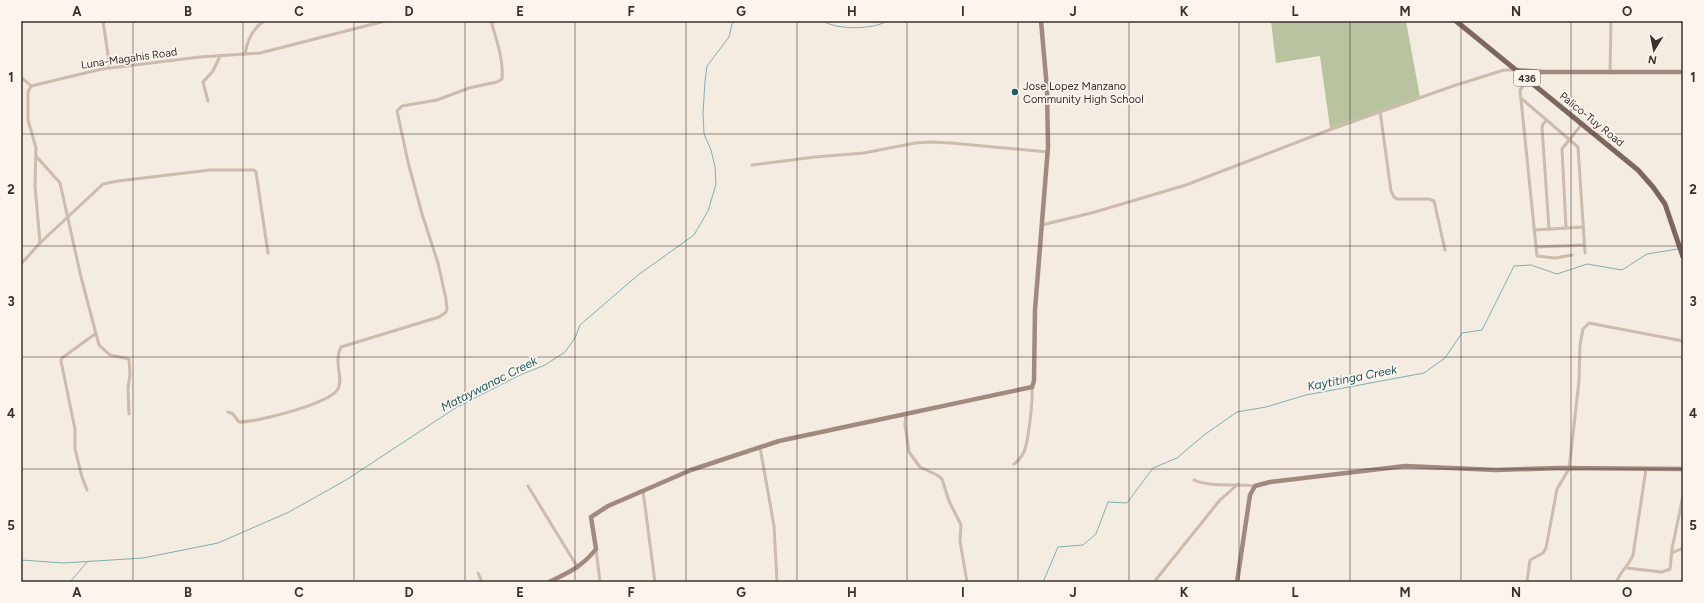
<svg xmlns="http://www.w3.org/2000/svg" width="1704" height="603" viewBox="0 0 1704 603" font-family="Figtree,sans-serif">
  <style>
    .green { fill: #b8c4a0 }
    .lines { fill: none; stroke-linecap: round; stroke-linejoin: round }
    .stream { stroke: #7fb0b2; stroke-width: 1 }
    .street { stroke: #cdbbac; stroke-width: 3 }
    .secondary { stroke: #a18a7d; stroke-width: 4.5 }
    .primary { stroke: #7d675c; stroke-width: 5 }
    .grid { fill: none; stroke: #3b302b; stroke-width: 1; stroke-opacity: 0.55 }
    .poi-dot { fill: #1f5a5e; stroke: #fbf5ee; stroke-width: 1.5 }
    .labels { text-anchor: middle; stroke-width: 3.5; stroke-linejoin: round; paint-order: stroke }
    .shield { fill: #fbf5ee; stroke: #756b66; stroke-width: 1 }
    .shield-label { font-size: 10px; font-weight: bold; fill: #3b302b }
    .street-label { font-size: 11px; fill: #3b302b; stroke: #fbf5ee }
    .poi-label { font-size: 11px; fill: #3b302b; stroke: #fbf5ee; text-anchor: start }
    .water-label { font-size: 12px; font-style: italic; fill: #1f5a5e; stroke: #fbf5ee }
    .neatline { fill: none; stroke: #3b302b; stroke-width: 1.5 }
    .grid-label { font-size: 13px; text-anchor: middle; font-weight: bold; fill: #3b302b }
  </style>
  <rect width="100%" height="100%" fill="#f4ebe1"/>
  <!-- green -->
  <path class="green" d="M1271 21H1406L1420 97 1330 128 1320 56 1276 63Z"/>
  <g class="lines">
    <!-- stream -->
    <g class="stream">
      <path d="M823 21C837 30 873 30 887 21"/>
      <path d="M21 560 64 563 143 558 218 543 289 512 346 480 457 407 520 375 545 365 565 352 575 338 580 325 638 275 694 235 708 211 716 184 715 167 711 150 704 134 703 113 705 81 707 66 729 37 732 24 735 21"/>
      <path d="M70 582 88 561"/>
      <path d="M1043 582 1058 547 1083 545 1096 534 1108 502 1127 503 1153 468 1177 458 1204 435 1237 412 1266 407 1306 395 1424 373 1445 358 1462 333 1482 330 1514 266 1531 265 1557 274 1587 264 1622 270 1647 254 1678 249"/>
    </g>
    <!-- street -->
    <g class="street">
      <path d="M103 21 110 68"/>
      <path d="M245 54C247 41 252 29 264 21"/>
      <path d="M1610 73 1611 21"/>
      <path d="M21 77 31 86"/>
      <path d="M1523 86 1520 90 1537 256 1555 258 1572 255"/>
      <path d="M1522 99 1578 147 1585 253"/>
      <path d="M208 101 203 82 213 71 220 56"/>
      <path d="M1380 111 1391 191 1394 197 1397 199H1429L1434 201 1445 250"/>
      <path d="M1547 120 1543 124 1542 128 1549 229"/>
      <path d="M36 156 60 183 81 277 99 345 110 355 129 359 130 374 128 388 129 414"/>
      <path d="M752 165 815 157 864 153 915 143 930 142 951 143 1048 152"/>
      <path d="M1042 225 1095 212 1186 185 1329 130 1453 86 1504 70H1516"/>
      <path d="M1566 228 1562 149 1582 124"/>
      <path d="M1534 230 1583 227"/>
      <path d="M40 243 35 186 36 148 28 120V92L31 86 102 69 200 57 260 53 385 21"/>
      <path d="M1536 247 1584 245"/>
      <path d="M21 264 40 243 103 184 118 181 210 170H254L256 172 268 253"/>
      <path d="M228 412 233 414 239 422C257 422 329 404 338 389 344 379 333 362 341 347L439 317 445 313 447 310 446 299 438 263 422 214 408 162 397 111 402 106 437 100 469 88 497 82 502 79C504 60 496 39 491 21"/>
      <path d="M906 414 905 425 909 452 920 467 937 475 942 479 949 501 961 525 960 541 967 582"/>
      <path d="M760 447 774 526 777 582"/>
      <path d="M1014 464C1019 460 1023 456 1025 449 1029 436 1033 400 1032 387"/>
      <path d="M1194 480C1212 488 1235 483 1255 486"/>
      <path d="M528 486 578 568"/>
      <path d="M87 490 82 477 75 449V429L61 361 62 358 95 334"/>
      <path d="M643 491 655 582"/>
      <path d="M596 549 600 582"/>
      <path d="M1672 553 1683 548"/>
      <path d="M1627 568 1662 572 1670 569 1672 549 1683 496"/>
      <path d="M478 573 482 582"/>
      <path d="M1154 582 1220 500 1238 484"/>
      <path d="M1527 582 1530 560 1543 553 1546 548 1557 489 1569 469 1579 381 1580 345 1583 329 1589 323 1683 341"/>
      <path d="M1617 582C1619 572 1629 566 1633 555L1646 469"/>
    </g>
    <!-- secondary -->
    <g class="secondary">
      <path d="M1517 70 1542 72H1683"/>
      <path d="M549 582C568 573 583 566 596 549L591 517 608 506 691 470 779 441 1032 387 1034 381 1035 310 1048 147 1047 89 1041 21"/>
      <path d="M1237 582 1250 495 1255 486 1270 482 1405 466 1496 470 1560 468 1683 469"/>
    </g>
    <!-- primary -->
    <path class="primary" d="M1456 21 1638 170 1653 187 1665 204 1683 257"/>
  </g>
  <!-- grid -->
  <path class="grid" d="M133 21V582M243 21V582M354 21V582M465 21V582M575 21V582M686 21V582M797 21V582M907 21V582M1018 21V582M1129 21V582M1239 21V582M1350 21V582M1461 21V582M1571 21V582M21 134H1683M21 246H1683M21 357H1683M21 469H1683"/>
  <!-- markers -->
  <circle class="poi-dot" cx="1015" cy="92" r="4"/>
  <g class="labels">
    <!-- shield labels -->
    <rect class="shield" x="1514" y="70" width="26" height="16" rx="3"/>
    <g class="shield-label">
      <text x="1527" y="82">436</text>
    </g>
    <!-- street labels -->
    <g class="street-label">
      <text transform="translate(129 58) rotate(-8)" y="4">Luna-Magahis Road</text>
      <text transform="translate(1592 119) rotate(39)" y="4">Palico-Tuy Road</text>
    </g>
    <!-- poi labels -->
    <g class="poi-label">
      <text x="1023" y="90">Jose Lopez Manzano<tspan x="1023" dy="13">Community High School</tspan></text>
    </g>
    <!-- water labels -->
    <g class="water-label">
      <text transform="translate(1352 378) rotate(-11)" y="4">Kaytitinga Creek</text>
      <text transform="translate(489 384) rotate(-27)" y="4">Mataywanac Creek</text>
    </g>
  </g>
  <!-- border -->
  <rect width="1704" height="603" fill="none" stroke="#fbf5ee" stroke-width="44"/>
  <!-- north arrow -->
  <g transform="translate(1654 50) rotate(190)" stroke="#fbf5ee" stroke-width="3" paint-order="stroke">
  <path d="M0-3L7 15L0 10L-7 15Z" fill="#3b302b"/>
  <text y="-6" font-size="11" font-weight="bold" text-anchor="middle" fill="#3b302b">N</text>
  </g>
  <rect x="22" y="22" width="1660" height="559" class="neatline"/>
  <g class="grid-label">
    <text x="77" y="16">A</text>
    <text x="188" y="16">B</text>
    <text x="299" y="16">C</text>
    <text x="409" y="16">D</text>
    <text x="520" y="16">E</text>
    <text x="631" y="16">F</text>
    <text x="741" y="16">G</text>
    <text x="852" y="16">H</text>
    <text x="963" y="16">I</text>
    <text x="1073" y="16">J</text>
    <text x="1184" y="16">K</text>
    <text x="1295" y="16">L</text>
    <text x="1405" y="16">M</text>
    <text x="1516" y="16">N</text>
    <text x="1627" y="16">O</text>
    <text x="11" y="82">1</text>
    <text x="1693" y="82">1</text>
    <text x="11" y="194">2</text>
    <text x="1693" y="194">2</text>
    <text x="11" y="306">3</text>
    <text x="1693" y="306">3</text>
    <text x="11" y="418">4</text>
    <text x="1693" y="418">4</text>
    <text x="11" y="530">5</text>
    <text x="1693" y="530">5</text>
    <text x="77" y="597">A</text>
    <text x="188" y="597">B</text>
    <text x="299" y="597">C</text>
    <text x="409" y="597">D</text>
    <text x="520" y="597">E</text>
    <text x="631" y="597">F</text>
    <text x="741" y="597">G</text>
    <text x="852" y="597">H</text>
    <text x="963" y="597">I</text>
    <text x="1073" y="597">J</text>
    <text x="1184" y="597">K</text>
    <text x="1295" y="597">L</text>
    <text x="1405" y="597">M</text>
    <text x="1516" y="597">N</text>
    <text x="1627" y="597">O</text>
  </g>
</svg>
